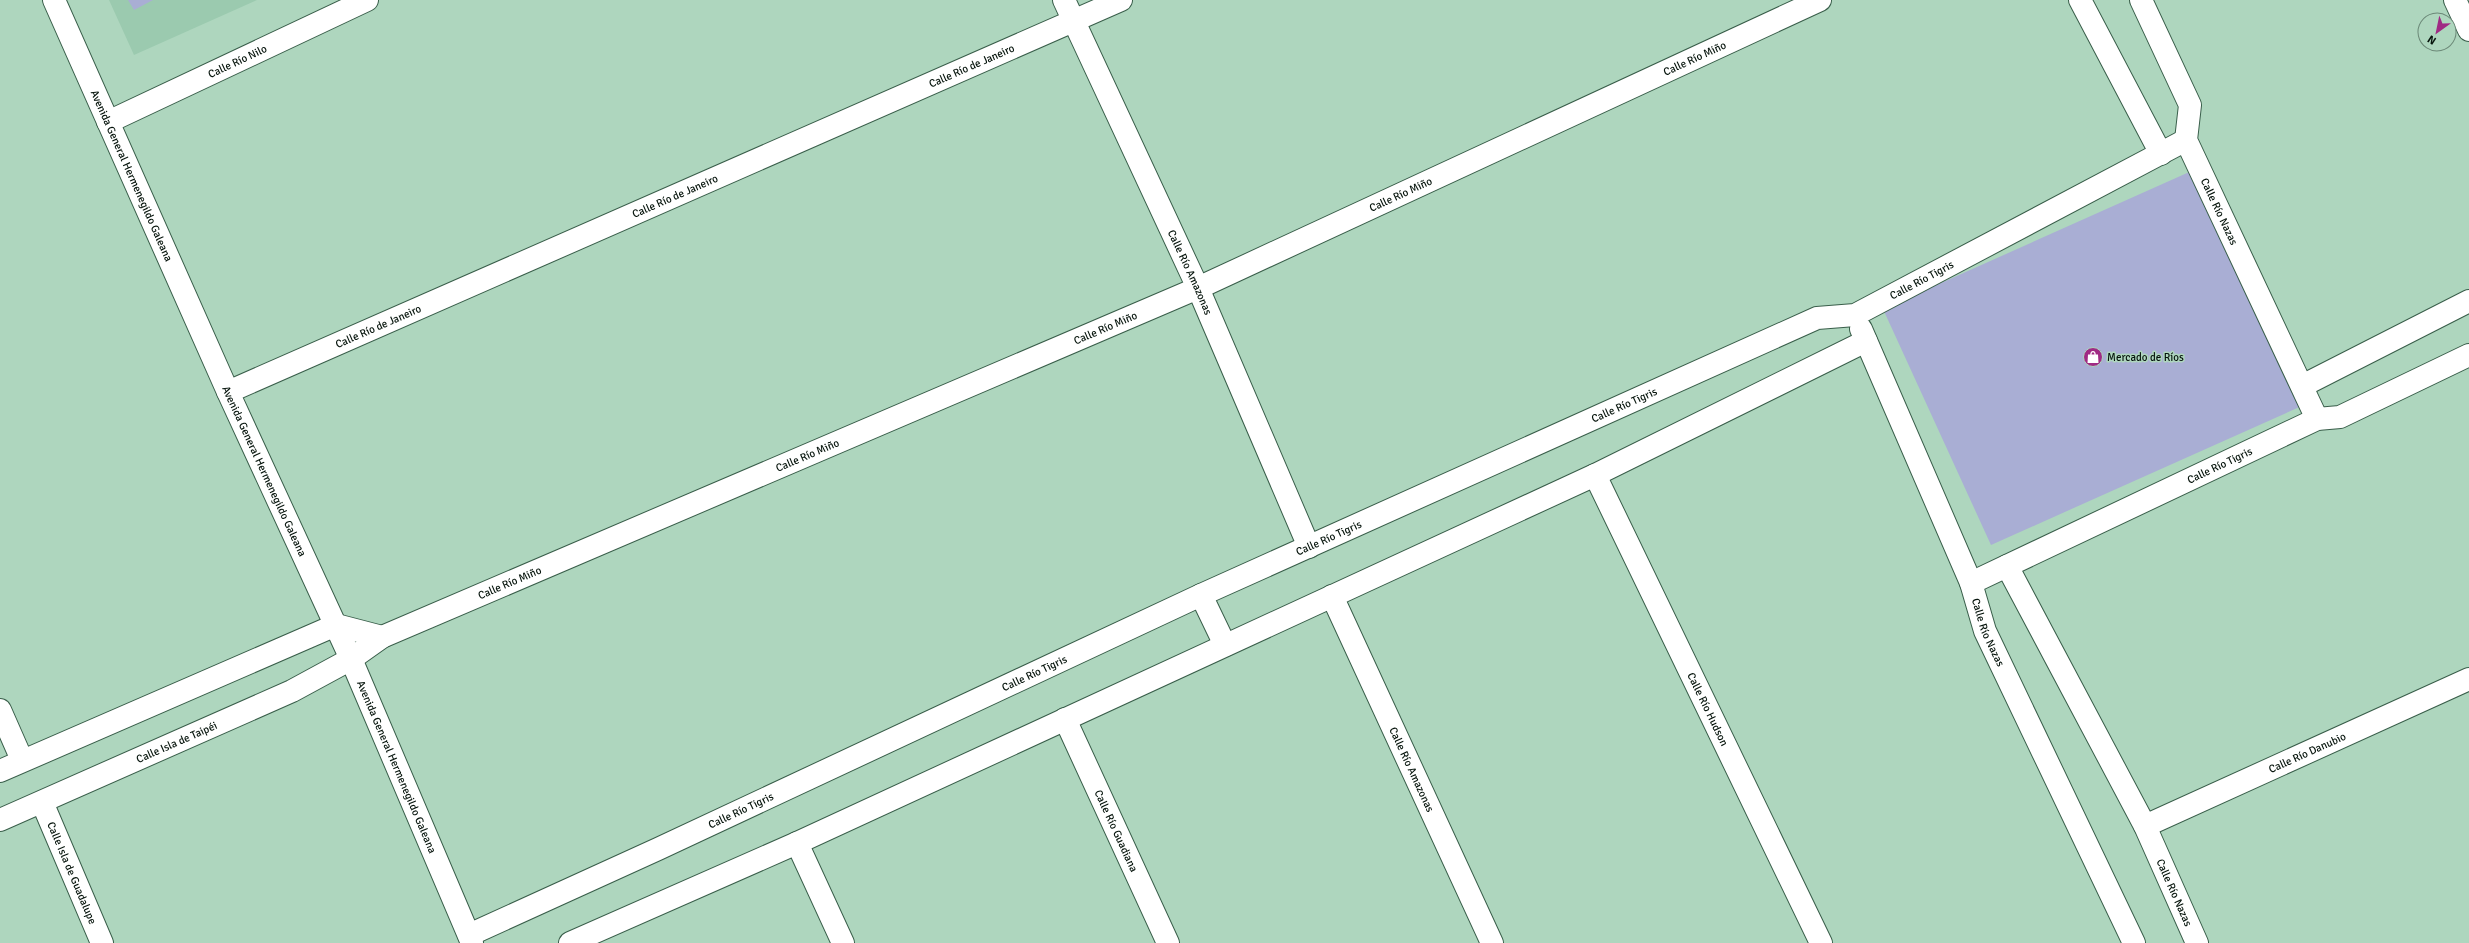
<svg xmlns="http://www.w3.org/2000/svg" width="2469" height="943" viewBox="0 0 2469 943" font-family="Signika,sans-serif">
  <style>
    .built { fill: #9bcaaf }
    .building { fill: #a9aed4 }
    .lines { fill: none; stroke-linecap: round; stroke-linejoin: round }
    .minor-casing { stroke: #395e4a; stroke-width: 24 }
    .minor { stroke: #fff; stroke-width: 22 }
    .labels { text-anchor: middle; stroke-width: 3; stroke-linejoin: round; paint-order: stroke }
    .street-label { font-size: 11px; fill: #06140c; stroke: #aed6be }
    .poi-label { font-size: 11px; fill: #06140c; stroke: #aed6be; text-anchor: start }
  </style>
  <rect width="100%" height="100%" fill="#aed6be"/>
  <!-- built -->
  <path class="built" d="M109 0H257L134 55Z"/>
  <!-- building -->
  <g class="building">
    <path d="M128 0H153L134 10Z"/>
    <path d="M2196 169 2304 405 1991 545 1883 309Z"/>
  </g>
  <g class="lines">
    <defs>
      <g id="minor">
        <path id="s1" d="M54 0 228 392 351 659 472 943"/>
        <path id="s2" d="M1064 0 1198 288 1309 547"/>
        <path d="M2080 0 2161 154"/>
        <path id="s3" d="M2141 0 2190 105 2186 140 2317 419"/>
        <path d="M2455 0 2469 30"/>
        <path id="s4" d="M108 122 367 0"/>
        <path id="s5" d="M1861 329 1971 583 1985 631 2134 943"/>
        <path d="M2302 386 2469 301"/>
        <path id="s6" d="M228 392 1121 0"/>
        <path id="s7" d="M1595 475 1821 943"/>
        <path id="s8" d="M2007 566 2145 826 2197 943"/>
        <path id="s9" d="M1971 583 2317 419 2340 417 2469 355"/>
        <path d="M1201 595 1225 645"/>
        <path id="s10" d="M1332 596 1492 943"/>
        <path d="M0 710 22 760"/>
        <path id="s11" d="M1065 719 1168 943"/>
        <path d="M0 771 336 625 382 637"/>
        <path id="s12" d="M42 802 102 943"/>
        <path id="s13" d="M0 820 292 691 351 659 382 637 1198 288 1820 0"/>
        <path id="s14" d="M2145 826 2469 679"/>
        <path d="M797 843 843 943"/>
        <path id="s15" d="M469 935 658 849 1201 595 1817 318 1855 315 2186 140"/>
        <path d="M570 943 797 843 1595 475 1866 341"/>
      </g>
    </defs>
    <!-- minor casing -->
    <use href="#minor" class="minor-casing"/>
    <!-- minor -->
    <use href="#minor" class="minor"/>
  </g>
  <!-- icons -->
  <defs>
    <symbol id="shop-disc" viewBox="-11 -11 22 22"><circle r="9.5" fill="#a02a84" stroke="#aed6be"/><path d="M-5-2.5h2.3a2.7 3.5 0 0 1 5.4 0H5L5.5 6h-11ZM-1.5-2.5h3a1.5 2.3 0 0 0-3 0Z" fill="#fff"/></symbol>
  </defs>
  <g fill-rule="evenodd">
    <use href="#shop-disc" x="2082" y="346" width="22" height="22"/>
  </g>
  <g class="labels">
    <!-- street labels -->
    <g class="street-label">
      <text dy="4" stroke="none"><textPath href="#s13" startOffset="1859">Calle Río Miño</textPath></text>
      <text dy="4" stroke="none"><textPath href="#s4" startOffset="143">Calle Río Nilo</textPath></text>
      <text dy="4" stroke="none"><textPath href="#s6" startOffset="812">Calle Río de Janeiro</textPath></text>
      <text dy="4" stroke="none"><textPath href="#s1" startOffset="192">Avenida General Hermenegildo Galeana</textPath></text>
      <text dy="4" stroke="none"><textPath href="#s13" startOffset="1535">Calle Río Miño</textPath></text>
      <text dy="4" stroke="none"><textPath href="#s6" startOffset="488">Calle Río de Janeiro</textPath></text>
      <text dy="4" stroke="none"><textPath href="#s3" startOffset="230">Calle Río Nazas</textPath></text>
      <text dy="4" stroke="none"><textPath href="#s2" startOffset="300">Calle Río Amazonas</textPath></text>
      <text dy="4" stroke="none"><textPath href="#s15" startOffset="1596">Calle Río Tigris</textPath></text>
      <text dy="4" stroke="none"><textPath href="#s6" startOffset="164">Calle Río de Janeiro</textPath></text>
      <text dy="4" stroke="none"><textPath href="#s13" startOffset="1211">Calle Río Miño</textPath></text>
      <text dy="4" stroke="none"><textPath href="#s15" startOffset="1271">Calle Río Tigris</textPath></text>
      <text dy="4" stroke="none"><textPath href="#s13" startOffset="887">Calle Río Miño</textPath></text>
      <text dy="4" stroke="none"><textPath href="#s9" startOffset="275">Calle Río Tigris</textPath></text>
      <text dy="4" stroke="none"><textPath href="#s1" startOffset="516">Avenida General Hermenegildo Galeana</textPath></text>
      <text dy="4" stroke="none"><textPath href="#s15" startOffset="947">Calle Río Tigris</textPath></text>
      <text dy="4" stroke="none"><textPath href="#s13" startOffset="563">Calle Río Miño</textPath></text>
      <text dy="4" stroke="none"><textPath href="#s5" startOffset="329">Calle Río Nazas</textPath></text>
      <text dy="4" stroke="none"><textPath href="#s15" startOffset="623">Calle Río Tigris</textPath></text>
      <text dy="4" stroke="none"><textPath href="#s7" startOffset="260">Calle Río Hudson</textPath></text>
      <text dy="4" stroke="none"><textPath href="#s13" startOffset="193">Calle Isla de Taipéi</textPath></text>
      <text dy="4" stroke="none"><textPath href="#s14" startOffset="178">Calle Río Danubio</textPath></text>
      <text dy="4" stroke="none"><textPath href="#s1" startOffset="840">Avenida General Hermenegildo Galeana</textPath></text>
      <text dy="4" stroke="none"><textPath href="#s10" startOffset="191">Calle Río Amazonas</textPath></text>
      <text dy="4" stroke="none"><textPath href="#s15" startOffset="299">Calle Río Tigris</textPath></text>
      <text dy="4" stroke="none"><textPath href="#s11" startOffset="123">Calle Río Guadiana</textPath></text>
      <text dy="4" stroke="none"><textPath href="#s12" startOffset="77">Calle Isla de Guadalupe</textPath></text>
      <text dy="4" stroke="none"><textPath href="#s8" startOffset="367">Calle Río Nazas</textPath></text>
    </g>
    <!-- poi labels -->
    <g class="poi-label">
      <text x="2107" y="361">Mercado de Ríos</text>
    </g>
  </g>
  <!-- north arrow -->
  <g transform="translate(2437 32) rotate(213)"><circle r="19" fill="#aed6be" stroke="#6b8877"/>
  <path d="M0-3L7 15L0 10L-7 15Z" fill="#a02a84"/>
  <text y="-6" font-size="11" font-weight="bold" text-anchor="middle" fill="#06140c">N</text>
  </g>
</svg>
